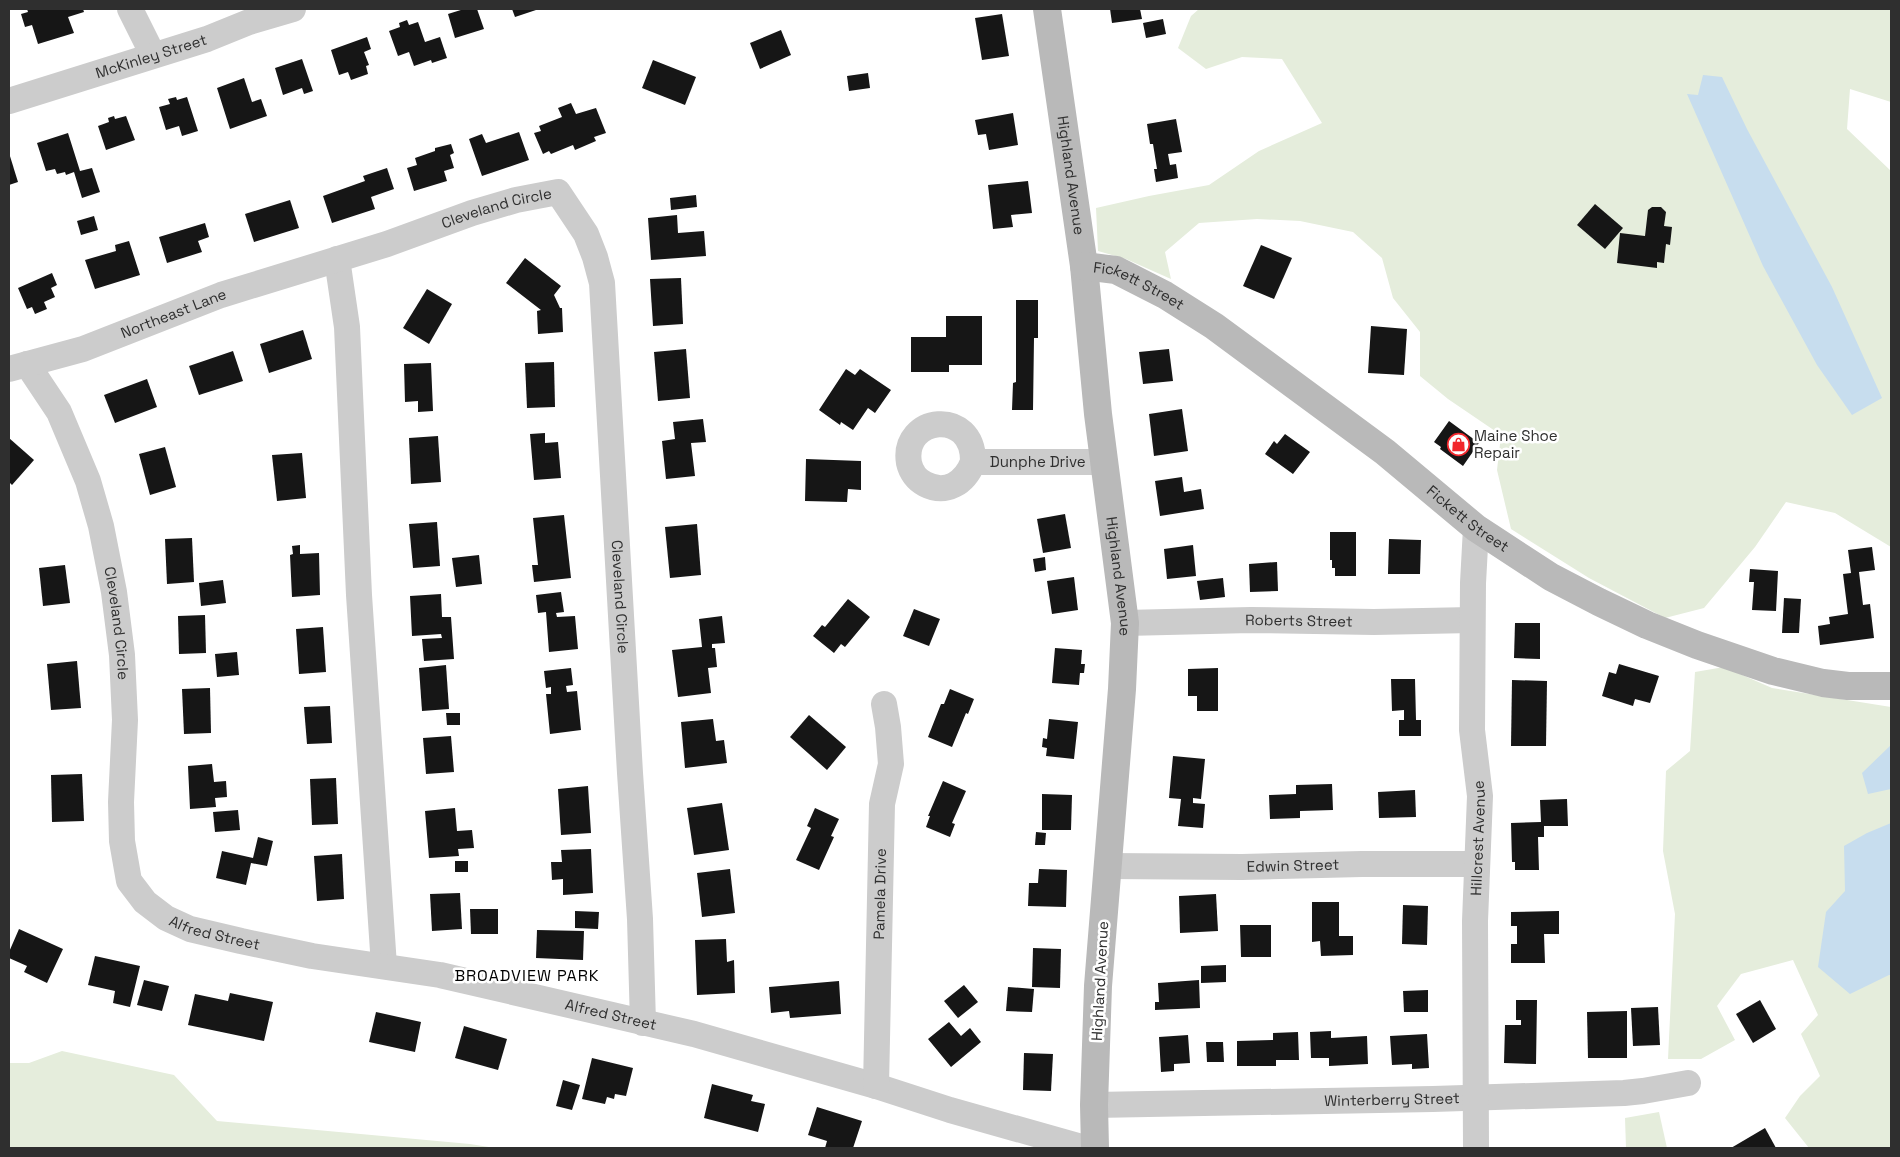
<svg xmlns="http://www.w3.org/2000/svg" width="1900" height="1157" viewBox="0 0 1900 1157" font-family="'Space Grotesk',sans-serif">
  <style>
    .green { fill: #e5eddc }
    .water { fill: #c7ddee }
    .building { fill: #161616 }
    .lines { fill: none; stroke-linecap: round; stroke-linejoin: round }
    .street { stroke: #ccc; stroke-width: 26 }
    .secondary { stroke: #b9b9b9; stroke-width: 28 }
    .labels { text-anchor: middle; stroke-width: 5; stroke-linejoin: round; paint-order: stroke }
    .street-label { font-size: 15px; fill: #2f2f2f; stroke: #fff }
    .poi-label { font-size: 15px; fill: #2f2f2f; stroke: #fff; text-anchor: start }
    .neighbourhood-label { font-size: 16px; letter-spacing: 1px; fill: #000; stroke: #fff }
  </style>
  <rect width="100%" height="100%" fill="#fff"/>
  <!-- green -->
  <g class="green">
    <path d="M1199 9H1891V102L1850 89 1847 129 1891 171V547L1835 513 1786 502 1755 547 1704 608 1665 618 1589 578 1511 529 1497 470 1501 435 1448 399 1420 376V332L1393 298 1382 258 1353 232 1300 221 1257 219 1199 223 1165 252 1171 279 1126 259 1098 251 1096 208 1149 196 1209 185 1259 151 1322 123 1282 59 1242 57 1206 69 1178 48 1191 16Z"/>
    <path d="M1724 667 1772 688 1891 707V1148H1809L1785 1118 1800 1096 1820 1076 1801 1034 1818 1015 1793 960 1741 974 1717 1006 1735 1040 1701 1059H1668L1675 914 1663 851 1666 771 1690 751 1695 672Z"/>
    <path d="M62 1051 174 1075 217 1121 470 1144 495 1148H9V1063H29Z"/>
    <path d="M1659 1112 1667 1148H1626L1625 1118Z"/>
  </g>
  <!-- water -->
  <g class="water">
    <path d="M1703 75 1722 77 1747 129 1832 287 1882 398 1852 415 1817 365 1763 266 1687 94 1698 95Z"/>
    <path d="M1891 745V789L1868 794 1862 773Z"/>
    <path d="M1891 823V975H1889L1850 994 1818 967 1826 912 1845 891 1844 846 1867 833Z"/>
  </g>
  <!-- building -->
  <g class="building">
    <path d="M27 9H83L84 12 68 17 74 33 38 44 32 25 25 27 21 14 28 12Z"/>
    <path d="M464 9H477L484 29 455 38 448 14Z"/>
    <path d="M512 9H539L515 17Z"/>
    <path d="M1110 9H1140L1142 19 1112 23Z"/>
    <path d="M1002 14 1009 56 982 60 975 18Z"/>
    <path d="M1163 19 1166 34 1146 38 1143 23Z"/>
    <path d="M407 20 409 25 418 22 425 42 440 37 447 58 432 63 431 60 414 66 409 52 398 56 389 31 400 27 399 23Z"/>
    <path d="M781 30 791 55 760 69 750 43Z"/>
    <path d="M367 37 371 49 364 52 369 65 366 66 368 74 351 80 348 72 339 75 331 50Z"/>
    <path d="M302 59 313 91 304 94 302 88 283 95 275 68Z"/>
    <path d="M653 60 696 77 685 105 642 88Z"/>
    <path d="M868 73 870 88 849 91 847 76Z"/>
    <path d="M244 78 252 102 261 99 267 116 230 129 217 88Z"/>
    <path d="M176 97 177 100 187 97 198 131 182 136 179 126 166 130 159 107 170 104 168 99Z"/>
    <path d="M571 103 576 114 596 108 606 133 594 137 596 141 575 150 573 145 551 154 549 151 543 154 534 133 541 131 539 126 562 117 558 108Z"/>
    <path d="M1013 113 1018 145 989 150 986 134 978 135 975 120Z"/>
    <path d="M114 116 115 119 126 116 135 140 106 150 98 126 109 122 108 118Z"/>
    <path d="M1176 119 1182 152 1168 154 1170 165 1176 164 1178 178 1156 182 1154 169H1157L1153 144H1150L1147 124Z"/>
    <path d="M519 132 529 160 482 176 469 139 482 134 486 143Z"/>
    <path d="M68 133 80 171 92 168 100 192 82 198 74 172 66 175 65 172 57 174 55 169 46 171 37 143Z"/>
    <path d="M451 144 454 153 450 155 454 168 444 171 447 181 414 191 407 168 417 165 415 158 435 151V148Z"/>
    <path d="M9 153 18 182 9 185Z"/>
    <path d="M387 168 394 189 371 197 375 209 332 223 323 196 365 181 363 176Z"/>
    <path d="M1028 181 1032 213 1011 215 1013 227 993 229 988 185Z"/>
    <path d="M696 195 697 207 671 210 670 198Z"/>
    <path d="M290 200 299 228 254 242 245 214Z"/>
    <path d="M1595 204 1623 228 1605 249 1577 225Z"/>
    <path d="M1652 207H1661L1666 212 1664 226 1672 227 1670 245 1666 244 1664 263 1657 262V268L1617 263 1620 233 1645 236 1648 210Z"/>
    <path d="M677 215 678 233 704 231 706 256 651 260 648 218Z"/>
    <path d="M94 216 98 230 81 235 77 221Z"/>
    <path d="M205 223 209 237 198 241 202 252 167 263 159 237Z"/>
    <path d="M129 241 140 275 95 289 85 260 116 251 115 245Z"/>
    <path d="M1261 245 1292 258 1274 299 1243 286Z"/>
    <path d="M525 258 561 286 554 295 560 308H562L563 332 538 334 537 311 541 310 506 283Z"/>
    <path d="M52 273 57 285 51 288 55 297 44 302 47 309 35 314 32 307 27 309 18 288Z"/>
    <path d="M681 278 683 324 653 326 650 279Z"/>
    <path d="M427 289 452 304 429 344 403 328Z"/>
    <path d="M1016 300H1038V338H1034L1033 410H1012L1013 383 1016 382Z"/>
    <path d="M946 316H982V365H949V372H911V337H946Z"/>
    <path d="M1371 326 1407 329 1404 375 1368 373Z"/>
    <path d="M303 330 312 359 269 373 260 344Z"/>
    <path d="M686 349 690 398 658 401 654 352Z"/>
    <path d="M1169 349 1173 381 1143 384 1139 352Z"/>
    <path d="M233 351 243 381 199 395 189 366Z"/>
    <path d="M554 362 555 407 527 408 525 363Z"/>
    <path d="M431 363 433 411 418 412V401L405 402 404 364Z"/>
    <path d="M846 369 855 375 860 369 891 390 875 413 868 408 853 430 841 422 840 425 819 410Z"/>
    <path d="M147 379 157 407 115 423 104 395Z"/>
    <path d="M1182 409 1188 451 1154 456 1149 414Z"/>
    <path d="M703 419 706 442 691 443 695 476 666 479 662 441 675 439 673 422Z"/>
    <path d="M1449 421 1479 443 1463 466 1440 449 1441 447 1434 442Z"/>
    <path d="M545 433V443L558 442 561 478 534 480 530 434Z"/>
    <path d="M1285 434 1310 452 1293 474 1265 454 1274 441 1277 444Z"/>
    <path d="M438 436 441 482 411 484 409 438Z"/>
    <path d="M9 438 34 460 12 485 9 482Z"/>
    <path d="M165 447 176 487 150 495 139 454Z"/>
    <path d="M302 453 306 498 277 501 272 455Z"/>
    <path d="M806 459 861 461V490L848 489 847 502 805 501Z"/>
    <path d="M1182 477 1184 492 1201 489 1204 509 1160 516 1155 481Z"/>
    <path d="M1065 514 1071 548 1043 553 1037 519Z"/>
    <path d="M564 515 571 578 534 582 532 565H538L533 518Z"/>
    <path d="M437 522 440 566 413 568 409 524Z"/>
    <path d="M697 524 701 575 670 578 665 527Z"/>
    <path d="M1330 532H1356V576H1335V568H1332V560H1330Z"/>
    <path d="M192 538 194 582 167 584 165 539Z"/>
    <path d="M1389 539 1421 540 1420 574H1388Z"/>
    <path d="M300 545V554L319 553 320 595 292 597 290 555 293 554 292 546Z"/>
    <path d="M1193 545 1196 576 1167 579 1164 549Z"/>
    <path d="M1872 547 1875 570 1859 572 1863 605 1870 604 1874 638 1820 645 1818 626 1830 624 1829 617 1848 614 1843 574 1851 573 1848 550Z"/>
    <path d="M479 555 482 584 456 587 452 558Z"/>
    <path d="M1045 557 1046 570 1035 572 1033 559Z"/>
    <path d="M1277 562 1278 591 1250 592 1249 564Z"/>
    <path d="M65 565 70 603 43 606 39 568Z"/>
    <path d="M1750 569 1778 571 1776 611 1752 610 1754 582H1749Z"/>
    <path d="M1074 577 1078 610 1052 614 1047 581Z"/>
    <path d="M1223 578 1225 597 1200 600 1197 581Z"/>
    <path d="M223 580 226 603 201 606 199 583Z"/>
    <path d="M561 592 564 612 556 613 557 617 575 616 578 649 549 652 546 612 538 613 536 595Z"/>
    <path d="M441 594 442 617H451L454 659 424 661 422 639 442 638 441 634 412 636 410 596Z"/>
    <path d="M1784 598 1801 599 1799 633H1782Z"/>
    <path d="M848 599 870 617 845 647 841 644 834 653 813 636 822 625 825 627Z"/>
    <path d="M914 609 940 619 929 646 903 636Z"/>
    <path d="M205 615 206 653 179 654 178 616Z"/>
    <path d="M722 616 725 643 712 644V648H715L717 667 708 668 711 693 678 697 672 650 702 647 699 619Z"/>
    <path d="M1515 623H1540V659L1514 658Z"/>
    <path d="M323 627 326 672 299 674 296 629Z"/>
    <path d="M1055 648 1082 650 1081 664H1085L1084 673H1080L1079 685 1052 683Z"/>
    <path d="M237 652 239 675 217 677 215 654Z"/>
    <path d="M77 661 81 708 51 710 47 664Z"/>
    <path d="M1619 664 1659 676 1650 703 1635 699 1633 706 1602 696 1609 672 1616 674Z"/>
    <path d="M446 665 449 709 422 711 419 668Z"/>
    <path d="M571 668 573 685 566 686 567 692 577 691 581 730 550 734 546 694H551V687L546 688 544 671Z"/>
    <path d="M1218 668V711H1197V696H1188V669Z"/>
    <path d="M1391 679H1415L1416 720H1421V736H1399V720H1404V710L1392 711Z"/>
    <path d="M1512 680 1547 681 1546 746H1511Z"/>
    <path d="M210 688 211 733 184 734 182 689Z"/>
    <path d="M950 689 974 699 968 714 966 713 952 747 928 737 941 704H944Z"/>
    <path d="M330 706 332 743 307 744 304 707Z"/>
    <path d="M446 713H460V725H447Z"/>
    <path d="M809 715 846 747 827 770 790 737Z"/>
    <path d="M713 719 716 741 724 740 727 763 685 768 681 722Z"/>
    <path d="M1049 719 1078 722 1074 759 1046 756 1047 748 1042 747 1043 738 1047 739Z"/>
    <path d="M451 736 454 772 426 774 423 738Z"/>
    <path d="M1173 756 1205 759 1201 799 1193 798V803L1205 804 1203 828 1178 826 1181 799 1169 798Z"/>
    <path d="M212 764 214 782 226 781 227 797 215 798 216 807 190 809 188 766Z"/>
    <path d="M82 774 84 821 52 822 51 775Z"/>
    <path d="M336 778 338 824 312 825 310 779Z"/>
    <path d="M943 781 966 791 952 823 955 824 950 837 926 827 930 816H928Z"/>
    <path d="M1332 784 1333 810 1300 811V818L1270 819 1269 795 1296 794V785Z"/>
    <path d="M588 786 591 833 561 835 558 789Z"/>
    <path d="M1415 790 1416 817 1379 818 1378 792Z"/>
    <path d="M1042 794 1072 795 1071 830H1042Z"/>
    <path d="M1567 799 1568 826H1544V837H1538L1539 870H1515V862H1512L1511 823 1541 822 1540 800Z"/>
    <path d="M722 803 729 850 694 855 687 808Z"/>
    <path d="M455 808 457 831 472 830 474 848 458 849 459 856 429 858 425 811Z"/>
    <path d="M815 808 839 819 831 836 834 837 819 870 796 860 811 828 807 826Z"/>
    <path d="M238 810 240 830 215 832 213 812Z"/>
    <path d="M1036 832 1046 833 1045 845H1035Z"/>
    <path d="M258 837 273 841 267 866 251 863 246 885 216 878 222 851 253 858Z"/>
    <path d="M591 849 593 893 563 895V879L552 880 551 862H562L561 850Z"/>
    <path d="M342 854 344 899 317 901 314 856Z"/>
    <rect x="455" y="861" width="13" height="11"/>
    <path d="M730 869 735 913 702 917 697 873Z"/>
    <path d="M1039 869 1067 870 1066 907 1028 906 1029 883H1038Z"/>
    <path d="M460 893 462 929 432 931 430 894Z"/>
    <path d="M1216 894 1218 931 1180 933 1179 896Z"/>
    <path d="M1312 902H1339V936H1353V955L1321 956 1320 941 1312 942Z"/>
    <path d="M1403 905 1428 906 1427 945 1402 944Z"/>
    <path d="M470 909H498V934H471Z"/>
    <path d="M575 911 599 912 598 929 575 928Z"/>
    <path d="M1559 911V934H1544L1545 963H1511V944H1517V926H1511V912Z"/>
    <path d="M1240 925H1271V957H1241Z"/>
    <path d="M19 929 63 949 47 983 24 972 27 966 9 958V952Z"/>
    <path d="M537 930 584 931 583 960 536 958Z"/>
    <path d="M726 939 727 962 734 960 735 993 697 995 695 940Z"/>
    <path d="M1033 948 1061 949 1060 988 1032 987Z"/>
    <path d="M95 956 140 966 130 1007 113 1003 115 991 88 985Z"/>
    <path d="M1226 965V982L1201 983V966Z"/>
    <path d="M144 980 169 986 162 1011 137 1005Z"/>
    <path d="M1199 980 1200 1008 1155 1010V1002H1159L1158 983Z"/>
    <path d="M839 981 841 1014 790 1018 789 1011 771 1013 769 987Z"/>
    <path d="M964 985 978 1002 958 1018 944 1001Z"/>
    <path d="M1008 987 1034 989 1032 1012 1006 1011Z"/>
    <path d="M1428 990V1012H1404L1403 991Z"/>
    <path d="M230 993 273 1002 264 1041 188 1025 195 994 228 1001Z"/>
    <path d="M1516 1000H1537L1536 1064 1504 1063 1505 1025H1521V1020H1516Z"/>
    <path d="M1760 1000 1776 1029 1753 1043 1736 1014Z"/>
    <path d="M1658 1007 1660 1045 1633 1046 1631 1008Z"/>
    <path d="M1627 1011V1058H1588L1587 1012Z"/>
    <path d="M376 1012 421 1022 415 1052 369 1042Z"/>
    <path d="M949 1022 961 1036 970 1028 981 1042 951 1067 928 1039Z"/>
    <path d="M464 1026 507 1039 498 1070 455 1058Z"/>
    <path d="M1331 1031V1038L1367 1036 1368 1064 1329 1066V1058H1311L1310 1032Z"/>
    <path d="M1298 1032 1299 1060H1276V1066H1237V1041L1273 1040V1033Z"/>
    <path d="M1427 1034 1429 1068 1412 1069V1064L1392 1065 1390 1036Z"/>
    <path d="M1188 1035 1190 1063 1174 1064V1071L1161 1072 1159 1037Z"/>
    <path d="M1206 1042H1223L1224 1062H1207Z"/>
    <path d="M1024 1053 1053 1054 1051 1091 1023 1090Z"/>
    <path d="M592 1058 633 1068 626 1096 615 1094 614 1099 607 1097 605 1104 582 1099Z"/>
    <path d="M563 1080 580 1085 572 1110 556 1106Z"/>
    <path d="M712 1084 753 1095 751 1101 765 1104 758 1132 704 1118Z"/>
    <path d="M817 1107 862 1121 853 1148H825L827 1141 808 1135Z"/>
    <path d="M1765 1128 1776 1148H1731Z"/>
  </g>
  <g class="lines">
    <!-- street -->
    <g class="street">
      <path d="M130 9 153 55"/>
      <path id="s1" d="M9 101 207 39 249 22 293 9"/>
      <path d="M337 259 347 327 359 595 384 966"/>
      <path id="s2" d="M27 364 59 412 88 481 101 526 114 592 122 655 125 720 121 802 122 841 129 881 145 902 166 918 190 929 241 941 312 956 440 975 694 1034 876 1086 950 1110 1085 1148"/>
      <path id="s3" d="M9 369 83 349 221 295 387 244 472 213 516 200 558 192 586 234 595 257 602 283 630 773 640 919 643 1023"/>
      <path id="s4" d="M973 462C974 407 901 416 909 463 911 472 917 480 925 484 946 495 965 483 973 462H1104"/>
      <path id="s5" d="M1125 623 1251 620 1374 622 1472 620"/>
      <path id="s6" d="M1108 866 1242 867 1362 864H1477"/>
      <path id="s7" d="M876 1086 882 804 891 764 888 727 884 704"/>
      <path id="s8" d="M1094 1105 1433 1099 1624 1093 1643 1091 1688 1083"/>
      <path id="s9" d="M1476 1148 1475 921 1480 796 1472 730 1473 583 1476 528"/>
    </g>
    <!-- secondary -->
    <g class="secondary">
      <path id="s10" d="M1047 9 1084 266 1098 414 1125 623 1122 689 1098 986 1094 1105 1095 1148"/>
      <path id="s11" d="M1084 266 1116 270 1165 295 1214 326 1385 452 1476 528 1551 577 1599 602 1647 625 1697 645 1773 671 1823 683 1848 686H1891"/>
    </g>
  </g>
  <!-- icons -->
  <defs>
    <symbol id="shop-ring" viewBox="-11 -11 22 22"><circle r="9.5" fill="#fff" stroke="#f1272c" stroke-width="1.5"/><path d="M-5-2.5h2.3a2.7 3.5 0 0 1 5.4 0H5L5.5 6h-11ZM-1.5-2.5h3a1.5 2.3 0 0 0-3 0Z" fill="#f1272c"/></symbol>
  </defs>
  <g fill-rule="evenodd">
    <use href="#shop-ring" x="1446" y="432" width="25" height="25"/>
  </g>
  <g class="labels">
    <!-- street labels -->
    <g class="street-label">
      <text dy="5" stroke="none"><textPath href="#s1" startOffset="149">McKinley Street</textPath></text>
      <text dy="5" stroke="none"><textPath href="#s10" startOffset="168">Highland Avenue</textPath></text>
      <text dy="5" stroke="none"><textPath href="#s3" startOffset="514">Cleveland Circle</textPath></text>
      <text dy="5" stroke="none"><textPath href="#s11" startOffset="59">Fickett Street</textPath></text>
      <text dy="5" stroke="none"><textPath href="#s3" startOffset="174">Northeast Lane</textPath></text>
      <text dy="5" stroke="none"><textPath href="#s4" startOffset="266">Dunphe Drive</textPath></text>
      <text dy="5" stroke="none"><textPath href="#s11" startOffset="464">Fickett Street</textPath></text>
      <text dy="5" stroke="none"><textPath href="#s10" startOffset="572">Highland Avenue</textPath></text>
      <text dy="5" stroke="none"><textPath href="#s3" startOffset="994">Cleveland Circle</textPath></text>
      <text dy="5" stroke="none"><textPath href="#s5" startOffset="174">Roberts Street</textPath></text>
      <text dy="5" stroke="none"><textPath href="#s2" startOffset="278">Cleveland Circle</textPath></text>
      <text dy="5" stroke="none"><textPath href="#s9" startOffset="310">Hillcrest Avenue</textPath></text>
      <text dy="5" stroke="none"><textPath href="#s6" startOffset="185">Edwin Street</textPath></text>
      <text dy="5" stroke="none"><textPath href="#s7" startOffset="192">Pamela Drive</textPath></text>
      <text dy="5" stroke="none"><textPath href="#s2" startOffset="641">Alfred Street</textPath></text>
      <text transform="translate(1100 981) rotate(-87)" y="5">Highland Avenue</text>
      <text dy="5" stroke="none"><textPath href="#s2" startOffset="1046">Alfred Street</textPath></text>
      <text dy="5" stroke="none"><textPath href="#s8" startOffset="298">Winterberry Street</textPath></text>
    </g>
    <!-- poi labels -->
    <g class="poi-label">
      <text x="1474" y="441">Maine Shoe<tspan x="1474" dy="17">Repair</tspan></text>
    </g>
    <!-- neighbourhood labels -->
    <g class="neighbourhood-label">
      <text x="527" y="981">BROADVIEW PARK</text>
    </g>
  </g>
  <!-- border -->
  <rect width="1900" height="1157" fill="none" stroke="#2f2f2f" stroke-width="20"/>
</svg>
